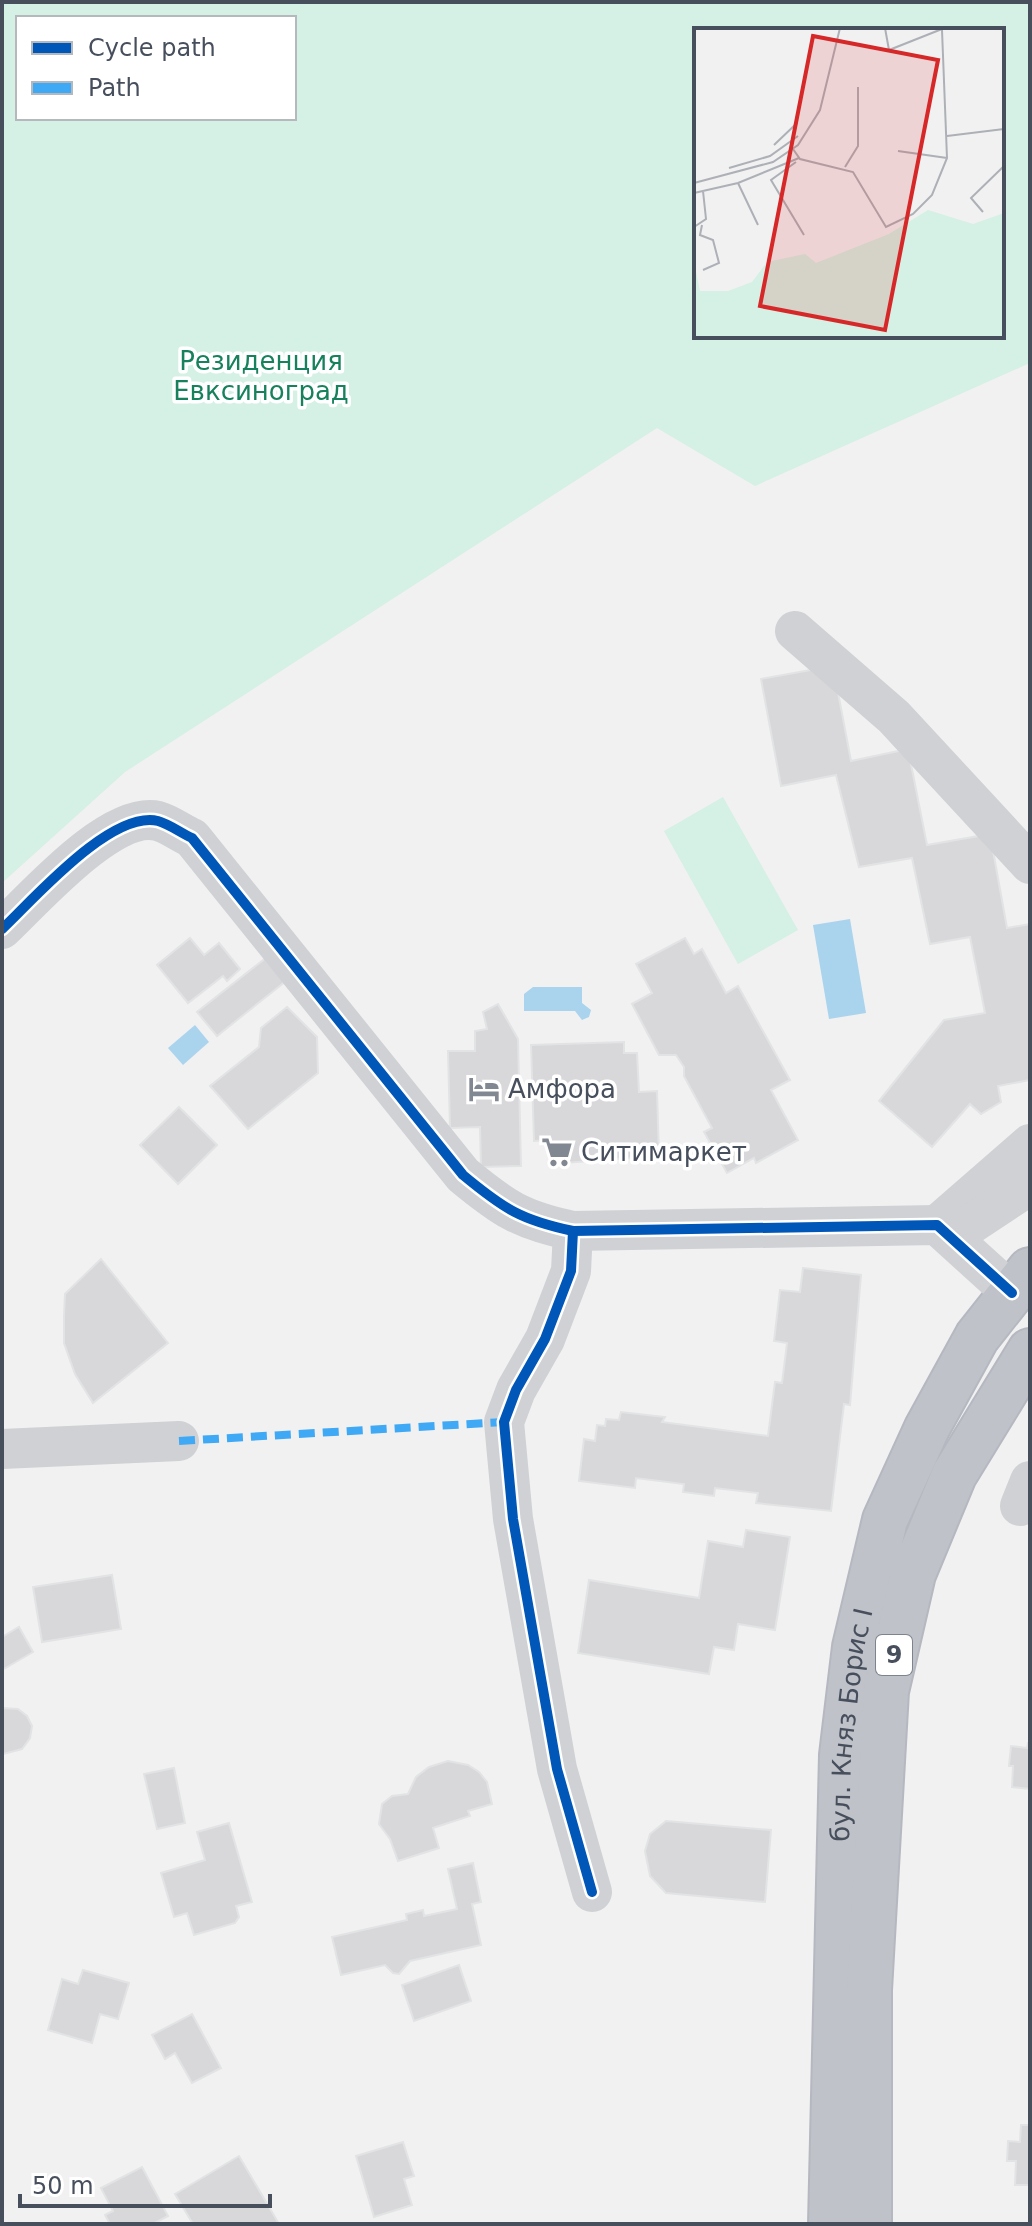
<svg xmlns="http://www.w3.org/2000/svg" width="1032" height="2226" viewBox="0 0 1032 2226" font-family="'DejaVu Sans',sans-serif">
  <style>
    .green { fill: #d5f0e4; fill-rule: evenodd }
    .water { fill: #aad4ee }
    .building { fill: #d8d8da; stroke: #e2e3e4; stroke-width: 2 }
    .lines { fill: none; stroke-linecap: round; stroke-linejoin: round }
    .highway-casing { stroke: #b5b8c0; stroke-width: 48 }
    .minor { stroke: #cfd1d4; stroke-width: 40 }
    .highway { stroke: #bfc2c8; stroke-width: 44 }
    .quiet { stroke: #3fa9f5; stroke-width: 8; stroke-dasharray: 16 8; stroke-linecap: butt }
    .cycleway-casing { stroke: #fff; stroke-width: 15 }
    .cycleway { stroke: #0057b8; stroke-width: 10 }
    .labels { text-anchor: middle; stroke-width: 7; stroke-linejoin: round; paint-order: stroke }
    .shield { fill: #fff; stroke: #7e848e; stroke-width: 2 }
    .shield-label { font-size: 24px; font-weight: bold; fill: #474f5d }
    .park-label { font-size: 26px; fill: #17805d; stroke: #fff }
    .poi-label { font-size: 26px; fill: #474f5d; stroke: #fff; text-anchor: start }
    .street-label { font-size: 26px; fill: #474f5d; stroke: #fff }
    .inset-road { fill: none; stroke: #adb0b6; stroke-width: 2 }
    .view { fill: #d62828; fill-opacity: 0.15; stroke: #d62828; stroke-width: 4 }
    .inset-edge { fill: none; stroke: #474f5d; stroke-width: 4 }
  </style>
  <rect width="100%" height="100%" fill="#f1f1f1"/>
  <!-- green -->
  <g class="green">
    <path d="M2 2H1030V363L755 486 657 428 125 772 2 883ZM18 18H294V118H18ZM696 30H1002V336H696Z"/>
    <path d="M723 797 798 930 738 964 664 831Z"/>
  </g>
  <!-- water -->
  <g class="water">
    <path d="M850 919 866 1013 829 1019 813 925Z"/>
    <path d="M533 987H582V1003L591 1010 589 1017 582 1020 575 1011H524V994Z"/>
    <path d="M195 1025 209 1042 183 1065 168 1048Z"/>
  </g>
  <!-- building -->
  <g class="building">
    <path d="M833 666 851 761 908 749 927 845 990 834 1007 928 1030 924V1080L998 1086 1001 1102 981 1114 970 1104 932 1147 879 1101 944 1020 985 1013 970 937 930 944 912 858 859 867 836 775 781 786 761 679Z"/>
    <path d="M190 938 204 955 219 943 240 969 227 981 223 976 188 1003 157 965Z"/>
    <path d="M685 938 694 954 702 949 726 993 738 986 790 1080 771 1090 798 1140 756 1163 754 1158 727 1173 704 1132 712 1128 684 1076V1067L676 1055H659L632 1004 652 993 636 964Z"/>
    <path d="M267 957 286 981 217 1036 197 1012Z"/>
    <path d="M498 1004 518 1039 521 1166 481 1167 480 1127 450 1128 448 1051H475V1031L487 1029 483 1012Z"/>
    <path d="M287 1007 317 1037 318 1073 248 1129 210 1086 259 1047 261 1028Z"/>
    <path d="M624 1042V1053H637L639 1092 657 1091 659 1156 550 1164 549 1140 534 1141 531 1045Z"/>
    <path d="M179 1107 217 1145 178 1184 140 1145Z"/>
    <path d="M101 1259 168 1343 93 1403 75 1374 64 1343V1316L65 1294Z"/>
    <path d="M803 1268 861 1275 850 1405 844 1404 831 1511 756 1503 758 1493 715 1488 714 1496 683 1492 684 1484 636 1478 635 1488 579 1481 584 1439 595 1441 597 1425 605 1426 606 1419 619 1420 621 1412 665 1417 662 1422 768 1436 775 1382 782 1383 787 1343 774 1341 780 1290 800 1292Z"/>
    <path d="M746 1530 790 1537 775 1630 738 1624 734 1650 714 1647 709 1674 578 1653 589 1580 699 1598 708 1541 743 1547Z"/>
    <path d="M112 1575 121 1629 42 1642 33 1587Z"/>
    <path d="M19 1627 33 1652 2 1670V1637Z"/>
    <path d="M2 1708 18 1709 27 1716 32 1726 30 1738 22 1749 3 1754 2 1759Z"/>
    <path d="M1028 1743H1030V1794V1789L1012 1787 1013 1766H1009L1011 1746 1027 1748Z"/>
    <path d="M448 1761 468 1765 479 1772 487 1782 492 1804 468 1811 470 1816 433 1828 439 1848 398 1861 390 1839 379 1824 382 1804 392 1796 408 1794 416 1777 429 1767Z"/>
    <path d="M174 1768 185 1823 157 1829 144 1774Z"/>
    <path d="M666 1821 771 1830 765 1902 666 1893 650 1876 645 1851 650 1834Z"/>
    <path d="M229 1823 252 1902 236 1906 239 1917 235 1923 194 1935 187 1913 174 1917 161 1873 205 1860 197 1832Z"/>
    <path d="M473 1863 481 1902 472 1904 481 1945 410 1961 399 1974 393 1973 385 1965 341 1975 332 1937 407 1920 406 1914 423 1910 424 1916 457 1909 448 1869Z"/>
    <path d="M459 1965 471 2001 414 2021 402 1985Z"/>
    <path d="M83 1970 129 1983 118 2019 100 2014 92 2043 48 2030 62 1979 78 1984Z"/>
    <path d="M192 2014 221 2068 192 2083 175 2053 165 2059 152 2035Z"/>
    <path d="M1021 2125H1030V2185H1015L1016 2161H1007L1008 2141 1020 2142Z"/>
    <path d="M403 2142 414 2176 404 2179 412 2205 374 2217 356 2156Z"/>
    <path d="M239 2156 279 2224H193L175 2194Z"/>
    <path d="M142 2167 168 2216 153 2224H110L105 2215 113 2211 101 2188Z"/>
  </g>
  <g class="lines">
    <defs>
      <g id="highway">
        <path id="s1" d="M831 2224 842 1755 855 1647 885 1520 927 1428 977 1337 1030 1270"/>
        <path d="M869 2224V1990L886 1691 913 1574 954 1475 1030 1351"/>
      </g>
    </defs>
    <!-- highway casing -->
    <use href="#highway" class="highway-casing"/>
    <!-- minor -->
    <g class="minor">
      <path d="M795 631 894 717 1030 864"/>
      <path d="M2 929C34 899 111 810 158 821 169 824 181 833 192 838L463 1175C504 1209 521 1220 573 1231L937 1225 1012 1293"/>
      <path d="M937 1225 1030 1144"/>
      <path d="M968 1226 1030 1185"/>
      <path d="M573 1231 571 1271 545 1339 516 1390 504 1422 513 1519 557 1769 592 1892"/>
      <path d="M2 1449 179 1441"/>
      <path d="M1020 1506 1030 1481"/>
    </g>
    <!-- highway -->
    <use href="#highway" class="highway"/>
    <!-- quiet -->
    <path class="quiet" d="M179 1441 504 1422"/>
    <defs>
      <g id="cycleway">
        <path d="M2 929C34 899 111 810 158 821 169 824 181 833 192 838L463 1175C504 1209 521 1220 573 1231L937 1225 1012 1293"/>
        <path d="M573 1231 571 1271 545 1339 516 1390 504 1422 513 1519 557 1769 592 1892"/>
      </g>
    </defs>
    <!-- cycleway casing -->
    <use href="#cycleway" class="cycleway-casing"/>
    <!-- cycleway -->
    <use href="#cycleway" class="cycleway"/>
  </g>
  <!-- icons -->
  <defs>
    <symbol id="hotel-bare" viewBox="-9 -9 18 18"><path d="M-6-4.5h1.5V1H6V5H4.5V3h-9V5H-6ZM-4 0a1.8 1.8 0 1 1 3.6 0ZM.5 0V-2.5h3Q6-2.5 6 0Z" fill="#828891" stroke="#fff" stroke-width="2.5" paint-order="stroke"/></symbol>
    <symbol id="supermarket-bare" viewBox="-9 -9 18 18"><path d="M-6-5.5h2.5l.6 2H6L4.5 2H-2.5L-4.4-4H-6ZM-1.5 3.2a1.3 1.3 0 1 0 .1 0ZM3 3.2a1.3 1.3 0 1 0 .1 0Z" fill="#828891" stroke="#fff" stroke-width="2.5" paint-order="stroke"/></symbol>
  </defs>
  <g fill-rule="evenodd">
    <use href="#hotel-bare" x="462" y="1067" width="44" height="44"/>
    <use href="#supermarket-bare" x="535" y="1130" width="44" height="44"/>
  </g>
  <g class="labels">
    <!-- shield labels -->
    <rect class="shield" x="876" y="1635" width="36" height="40" rx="6"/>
    <g class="shield-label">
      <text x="894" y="1663">9</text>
    </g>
    <!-- park labels -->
    <g class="park-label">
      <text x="261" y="370">Резиденция<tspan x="261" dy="30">Евксиноград</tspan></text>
    </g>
    <!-- poi labels -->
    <g class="poi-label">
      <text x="508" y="1098">Амфора</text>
      <text x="581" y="1161">Ситимаркет</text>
    </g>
    <!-- street labels -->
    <g class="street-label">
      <text dy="9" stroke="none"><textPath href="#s1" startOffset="500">бул. Княз Борис I</textPath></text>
    </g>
  </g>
  <!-- overview -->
  <g transform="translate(694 28)">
    <rect width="310" height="310" fill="#f1f1f1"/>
    <path d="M234 182 279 196 310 185V310H0V234L6 263H34L58 254 73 234 111 226 122 235 195 206Z" fill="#d5f0e4"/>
    <path class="inset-road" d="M191 0 195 22 248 1M253 108 310 101M80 117 103 95M99 121 106 131 159 144 192 199 219 186 238 167 253 130 248 2M204 123 253 130M102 134 77 152 110 207M151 139 164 118V59M35 140 76 128 104 108M0 155 79 134 104 117 126 82 146 0M44 155 64 197M0 165 44 155 105 130M289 184 277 170 310 138M8 197 6 207 19 212 25 235 9 242M0 199 12 191 9 163"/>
    <path class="view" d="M119 8 244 32 191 302 66 278Z"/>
    <rect width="310" height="310" class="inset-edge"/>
  </g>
  <!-- border -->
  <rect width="1032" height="2226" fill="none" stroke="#474f5d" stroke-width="8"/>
  <!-- legend -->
  <rect x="16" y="16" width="280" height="104" fill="#ffffff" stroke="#b5b9be" stroke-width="2"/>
  <rect x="32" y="42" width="40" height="12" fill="#0057b8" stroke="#b5b9be" stroke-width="2"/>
  <text x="88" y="56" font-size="24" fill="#474f5d">Cycle path</text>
  <rect x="32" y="82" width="40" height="12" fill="#3fa9f5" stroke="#b5b9be" stroke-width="2"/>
  <text x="88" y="96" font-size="24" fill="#474f5d">Path</text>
  <!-- scale -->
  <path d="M20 2194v12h250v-12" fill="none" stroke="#474f5d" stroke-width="4"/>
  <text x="32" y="2194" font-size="24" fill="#474f5d" stroke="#ffffff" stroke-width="6" paint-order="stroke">50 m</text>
</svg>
